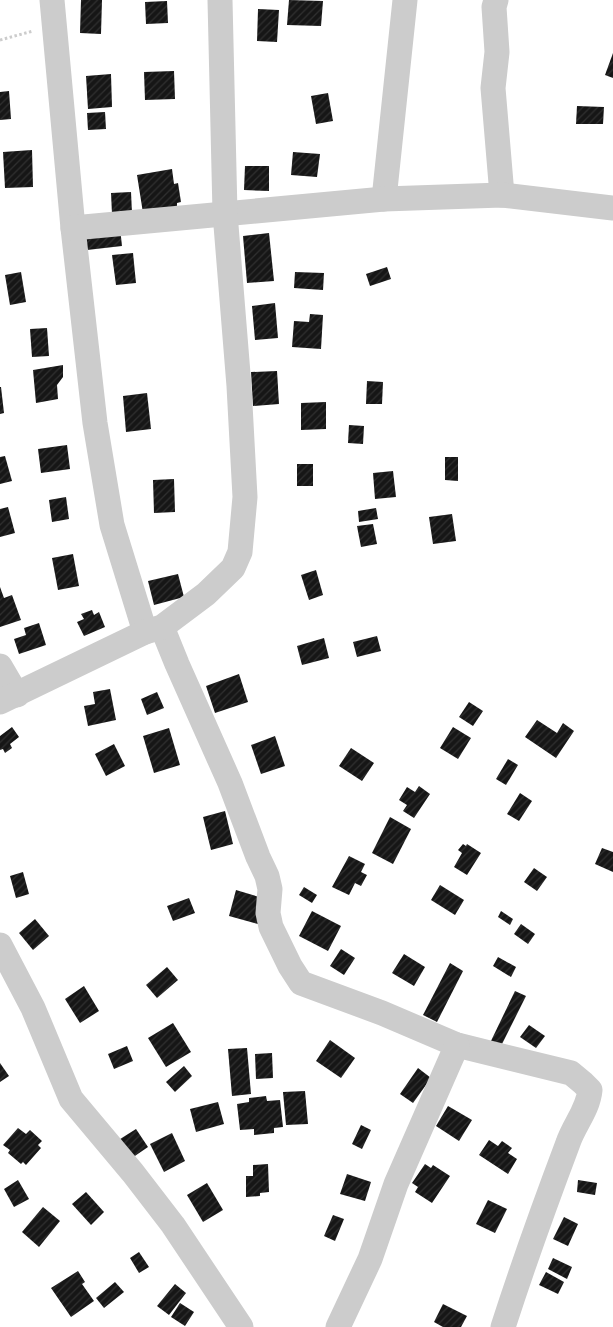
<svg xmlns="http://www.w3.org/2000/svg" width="613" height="1327" viewBox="0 0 613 1327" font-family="Overpass,sans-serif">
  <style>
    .building { fill: url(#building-hatch) }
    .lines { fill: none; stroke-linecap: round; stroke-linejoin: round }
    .path { stroke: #ccc; stroke-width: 3; stroke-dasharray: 2.5 2.5; stroke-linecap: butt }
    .minor { stroke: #ccc; stroke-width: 25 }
  </style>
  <defs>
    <pattern id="building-hatch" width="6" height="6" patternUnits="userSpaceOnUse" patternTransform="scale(1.25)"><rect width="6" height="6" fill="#161616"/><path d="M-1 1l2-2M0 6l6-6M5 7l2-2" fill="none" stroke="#303030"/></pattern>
  </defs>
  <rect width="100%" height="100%" fill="#fff"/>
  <!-- building -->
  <g class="building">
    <path d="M81 0H102L101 34 80 33Z"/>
    <path d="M289 0 323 1 321 26 287 25Z"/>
    <path d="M167 1 168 23 146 24 145 2Z"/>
    <path d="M258 9 279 10 277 42 257 41Z"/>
    <path d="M613 53V78L605 75Z"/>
    <path d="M174 71 175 99 145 100 144 72Z"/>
    <path d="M111 74 112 107 88 109 86 76Z"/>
    <path d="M9 91 11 119 0 120V92Z"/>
    <path d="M328 93 333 121 316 124 311 96Z"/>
    <path d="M577 106 604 107 603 124H576Z"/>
    <path d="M105 112 106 129 88 130 87 113Z"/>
    <path d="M32 150 33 187 5 188 3 152Z"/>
    <path d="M293 152 320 154 317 177 291 175Z"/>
    <path d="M245 166H269V191L244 190Z"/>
    <path d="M172 169 174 184 178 183 181 202 177 203V208L143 213 137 175Z"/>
    <path d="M131 192 132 213 112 214 111 193Z"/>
    <path d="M120 228 122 246 87 250 85 232Z"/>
    <path d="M269 233 274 281 247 283 243 236Z"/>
    <path d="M133 253 136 283 116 285 112 255Z"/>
    <path d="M387 267 391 279 370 286 366 274Z"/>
    <path d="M21 272 26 302 10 305 5 275Z"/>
    <path d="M295 272 324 273 323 290 294 288Z"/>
    <path d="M275 303 278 338 255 340 252 306Z"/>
    <path d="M310 314 323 315 321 349 292 347 294 321 309 322Z"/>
    <path d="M47 328 49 356 32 357 30 329Z"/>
    <path d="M63 365V377L57 385 58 399 36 403 33 370Z"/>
    <path d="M277 371 279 404 253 406 251 372Z"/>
    <path d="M367 381 383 382 382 404H366Z"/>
    <path d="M0 387H1L4 413 0 414Z"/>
    <path d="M147 393 151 429 126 432 123 396Z"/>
    <path d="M326 402V429L301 430V403Z"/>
    <path d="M349 425 364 426 363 444 348 443Z"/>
    <path d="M67 445 70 469 41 473 38 449Z"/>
    <path d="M5 456 12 481 0 484V457Z"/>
    <path d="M445 457H458V481L445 480Z"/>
    <rect x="297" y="464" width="16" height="22"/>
    <path d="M393 471 396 497 375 499 373 473Z"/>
    <path d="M174 479 175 512 154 513 153 480Z"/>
    <path d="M66 497 69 519 52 522 49 500Z"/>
    <path d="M8 507 15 533 0 537V509Z"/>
    <path d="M376 508 378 519 359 522 358 511Z"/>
    <path d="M452 514 456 541 433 544 429 517Z"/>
    <path d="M373 524 377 544 361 547 357 526Z"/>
    <path d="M73 554 79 586 58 590 52 558Z"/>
    <path d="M316 570 323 595 309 600 301 575Z"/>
    <path d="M178 574 184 597 154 605 148 581Z"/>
    <path d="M0 587 4 598 12 595 21 620 0 627Z"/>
    <path d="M92 610 94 615 99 612 105 627 84 636 77 622 84 619 81 614Z"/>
    <path d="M39 623 46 645 19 654 14 639 26 635 24 628Z"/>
    <path d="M377 636 381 651 357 657 353 642Z"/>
    <path d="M324 638 329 658 302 665 297 646Z"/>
    <path d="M239 674 248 702 215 713 206 686Z"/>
    <path d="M110 689 116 720 88 726 84 706 95 704 93 692Z"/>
    <path d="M157 692 164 708 147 715 141 699Z"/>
    <path d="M469 702 483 711 473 726 459 717Z"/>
    <path d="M537 720 557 733 563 723 574 731 556 758 525 737Z"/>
    <path d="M12 727 19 737 10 744 12 748 5 753 3 749 0 750V736Z"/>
    <path d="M453 727 471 738 458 759 440 748Z"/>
    <path d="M169 728 180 765 154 773 143 736Z"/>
    <path d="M275 736 285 766 261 774 251 745Z"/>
    <path d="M114 744 125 766 106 776 95 754Z"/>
    <path d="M351 748 374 763 362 781 339 766Z"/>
    <path d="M508 759 518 765 506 785 496 779Z"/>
    <path d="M419 786 430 794 414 818 403 811 407 805 399 800 407 787 415 792Z"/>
    <path d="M520 793 532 801 519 821 507 814Z"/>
    <path d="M225 811 233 844 211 850 203 817Z"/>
    <path d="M390 817 411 829 393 864 372 853Z"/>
    <path d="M463 844 466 846 467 844 481 853 467 875 454 867 462 853 458 850Z"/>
    <path d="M602 848 613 852V872L595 864Z"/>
    <path d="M349 856 365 864 361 872 367 875 361 886 355 883 349 895 332 887Z"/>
    <path d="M534 868 547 877 537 891 524 882Z"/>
    <path d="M23 872 29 894 16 898 10 876Z"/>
    <path d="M440 885 464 900 455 915 431 900Z"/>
    <path d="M304 887 317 895 312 903 299 895Z"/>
    <path d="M236 890 266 899 258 924 229 916Z"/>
    <path d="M189 898 195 913 173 921 167 906Z"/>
    <path d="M312 911 341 926 328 951 299 936Z"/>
    <path d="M501 911 513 919 510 925 498 917Z"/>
    <path d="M35 919 49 936 33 950 19 933Z"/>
    <path d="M521 924 535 934 528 944 514 934Z"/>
    <path d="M341 949 355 958 344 975 330 966Z"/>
    <path d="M404 954 425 967 414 986 392 973Z"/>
    <path d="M498 957 516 967 511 977 493 966Z"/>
    <path d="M450 963 463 971 437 1022 423 1015Z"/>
    <path d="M167 967 178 980 157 998 146 985Z"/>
    <path d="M84 986 99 1011 80 1023 65 999Z"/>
    <path d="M515 991 526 996 500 1048 490 1043Z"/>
    <path d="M173 1023 191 1052 166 1067 148 1038Z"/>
    <path d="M529 1025 545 1036 536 1048 520 1037Z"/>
    <path d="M330 1040 355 1058 341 1078 316 1061Z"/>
    <path d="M127 1046 133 1061 114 1069 108 1054Z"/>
    <path d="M247 1048 251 1094 232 1096 228 1049Z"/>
    <path d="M272 1053 273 1078 256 1079 255 1054Z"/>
    <path d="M0 1063 9 1076 0 1082Z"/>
    <path d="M184 1066 192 1076 175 1092 166 1082Z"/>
    <path d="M418 1068 431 1078 413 1103 400 1094Z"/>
    <path d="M305 1091 308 1124 286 1125 283 1092Z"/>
    <path d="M266 1096 267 1101 280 1100 283 1127 274 1128V1133L254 1135V1129L240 1130 237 1104 249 1102V1098Z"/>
    <path d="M218 1102 224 1124 196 1132 190 1109Z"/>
    <path d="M448 1106 472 1120 459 1141 436 1126Z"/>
    <path d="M361 1125 371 1130 362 1149 352 1144Z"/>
    <path d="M18 1128 26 1134 30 1130 42 1141 38 1145 41 1148 26 1165 23 1162 21 1164 8 1153 10 1150 3 1145Z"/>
    <path d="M136 1129 148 1147 129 1160 117 1141Z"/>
    <path d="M172 1133 185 1161 164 1172 150 1144Z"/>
    <path d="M489 1140 498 1146 502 1141 512 1148 508 1153 517 1159 508 1174 479 1155Z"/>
    <path d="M268 1164 269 1192 260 1193V1196L246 1197V1176H253V1165Z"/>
    <path d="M425 1164 431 1168 433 1165 450 1176 432 1203 415 1192 418 1187 412 1183Z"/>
    <path d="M347 1174 371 1182 365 1201 340 1194Z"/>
    <path d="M18 1180 29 1199 14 1207 4 1189Z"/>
    <path d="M578 1180 597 1183 595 1195 577 1192Z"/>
    <path d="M207 1183 223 1210 203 1222 187 1195Z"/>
    <path d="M86 1192 104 1212 91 1225 72 1204Z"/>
    <path d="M488 1200 507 1209 495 1233 476 1224Z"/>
    <path d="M43 1207 60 1221 39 1247 22 1232Z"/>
    <path d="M333 1215 344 1219 335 1241 324 1236Z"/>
    <path d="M564 1217 578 1224 568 1246 553 1239Z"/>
    <path d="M139 1252 149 1267 139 1273 130 1258Z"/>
    <path d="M553 1258 572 1267 567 1279 548 1269Z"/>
    <path d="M78 1271 85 1282 82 1284 94 1301 71 1317 51 1288Z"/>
    <path d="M546 1272 564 1282 558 1294 539 1285Z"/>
    <path d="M115 1282 124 1292 104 1308 96 1298Z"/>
    <path d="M175 1284 186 1293 169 1315 157 1306Z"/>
    <path d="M180 1303 194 1312 185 1326 171 1317Z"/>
    <path d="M443 1304 467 1316 461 1327H443L434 1322Z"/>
  </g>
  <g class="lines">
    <!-- path -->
    <path class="path" d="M0 40 33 31"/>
    <!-- minor -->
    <g class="minor">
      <path d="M52 0 73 228 95 423 112 525 145 632"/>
      <path d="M496 0 494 7 497 52 493 88 502 195"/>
      <path d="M384 199 405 0"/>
      <path d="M73 228 384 199 502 195 613 208"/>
      <path d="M162 627 177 664 230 783 258 857 267 876 270 889 268 913 271 927 290 966 301 983 382 1013 457 1045 571 1073 583 1083 590 1090C588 1110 574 1125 568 1143 545 1204 523 1265 503 1327"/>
      <path d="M0 666 17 695"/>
      <path d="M0 702 145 632 162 627 206 594 233 568 240 552 245 497 239 386 225 213 220 0"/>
      <path d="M0 945 33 1008 71 1099 133 1173 173 1225 241 1327"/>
      <path d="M338 1327 370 1259 396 1184 457 1045"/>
    </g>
  </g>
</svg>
